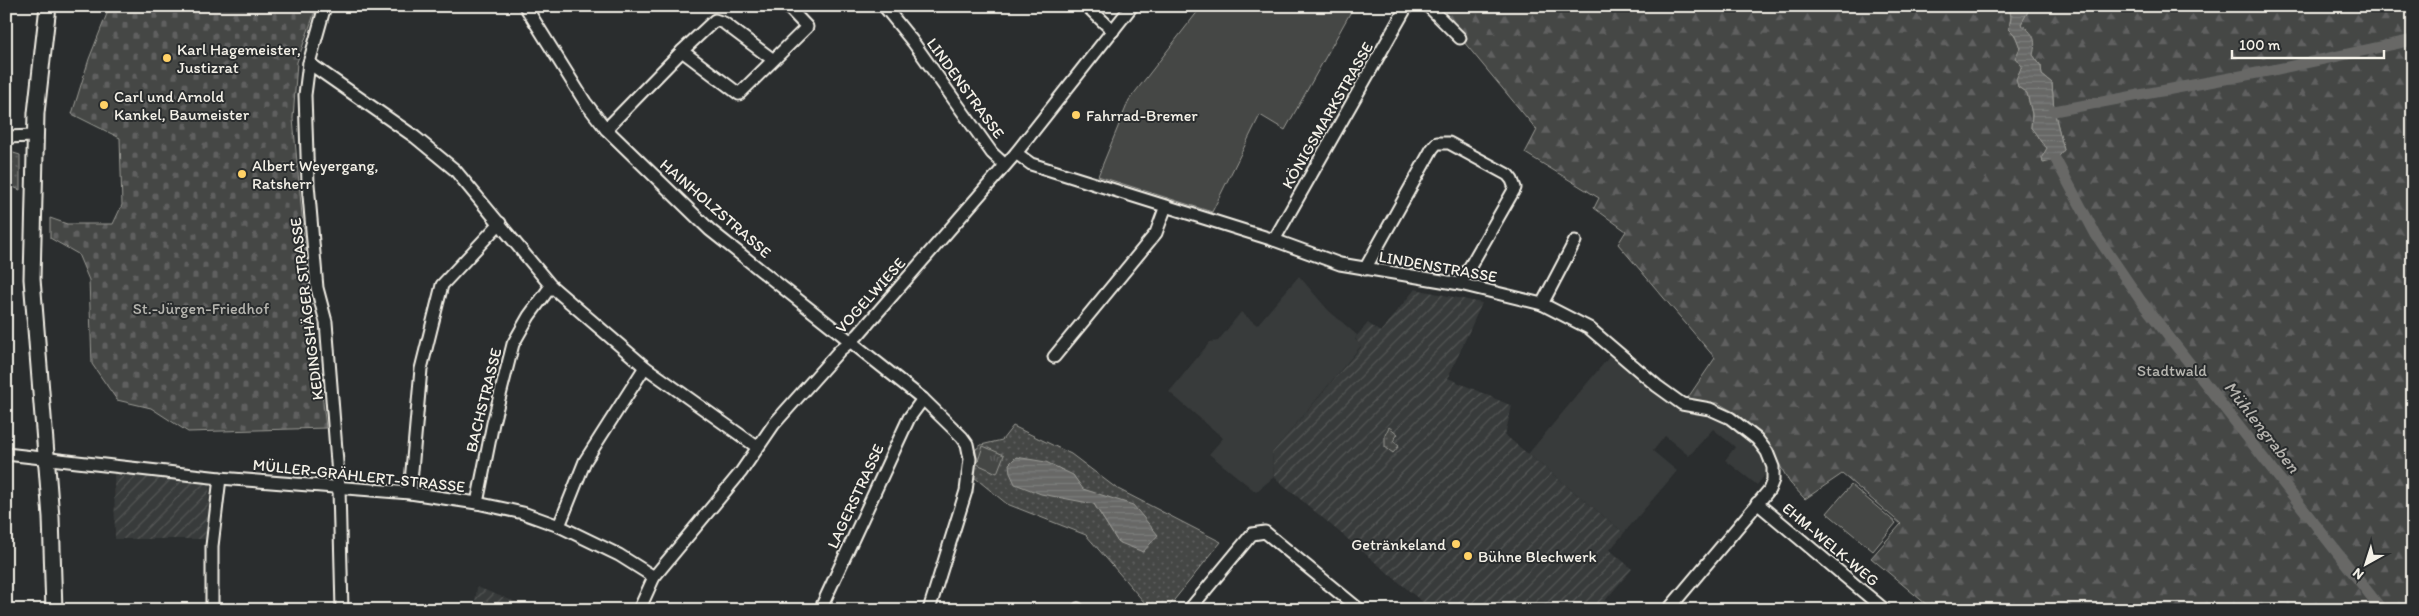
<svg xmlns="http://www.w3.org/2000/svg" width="2419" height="616" viewBox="0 0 2419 616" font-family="Itim,sans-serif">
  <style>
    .built { fill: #373a3a }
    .industrial { fill: url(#industrial-furrows) }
    .grass { fill: url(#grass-dots); stroke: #9c9c96; fill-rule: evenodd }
    .forest { fill: url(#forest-firs); stroke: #9c9c96 }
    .cemetery { fill: url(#cemetery-stones); stroke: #9c9c96 }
    .park { fill: url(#park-tufts); stroke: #9c9c96 }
    .garden { fill: #444645; stroke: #9c9c96 }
    .water { fill: url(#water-rules); stroke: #9f9f9a }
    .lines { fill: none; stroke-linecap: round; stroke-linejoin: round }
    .canal { stroke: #676866; stroke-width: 11 }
    .minor-casing { stroke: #f4f1e8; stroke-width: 15 }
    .secondary-casing { stroke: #f4f1e8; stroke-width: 19 }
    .minor { stroke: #2a2d2e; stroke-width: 11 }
    .secondary { stroke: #2a2d2e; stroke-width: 15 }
    .poi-dot { fill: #ffd166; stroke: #2a2d2e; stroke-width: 2 }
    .labels { text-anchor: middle; stroke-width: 4; stroke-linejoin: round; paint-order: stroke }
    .poi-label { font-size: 16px; fill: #f4f1e8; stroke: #2a2d2e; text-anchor: start }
    .street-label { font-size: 16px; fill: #f4f1e8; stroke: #2a2d2e }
    .park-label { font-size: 16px; fill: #b6b5af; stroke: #2a2d2e }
    .water-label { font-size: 18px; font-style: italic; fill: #b5b3ae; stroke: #2a2d2e }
  </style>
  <defs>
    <pattern id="industrial-furrows" width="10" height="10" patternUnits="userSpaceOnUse" patternTransform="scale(1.25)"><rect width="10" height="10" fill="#373a3a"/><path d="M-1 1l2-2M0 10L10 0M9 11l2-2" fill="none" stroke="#555756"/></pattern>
    <pattern id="grass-dots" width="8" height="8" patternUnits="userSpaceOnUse" patternTransform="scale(1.25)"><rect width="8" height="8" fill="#444645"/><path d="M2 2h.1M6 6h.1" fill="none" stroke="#606160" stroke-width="1.8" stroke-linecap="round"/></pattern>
    <pattern id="forest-firs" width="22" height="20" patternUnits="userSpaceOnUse" patternTransform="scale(1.25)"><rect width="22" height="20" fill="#444645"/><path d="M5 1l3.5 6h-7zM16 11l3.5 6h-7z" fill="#606160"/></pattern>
    <pattern id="cemetery-stones" width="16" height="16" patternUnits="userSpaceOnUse" patternTransform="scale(1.25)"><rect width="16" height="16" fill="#444645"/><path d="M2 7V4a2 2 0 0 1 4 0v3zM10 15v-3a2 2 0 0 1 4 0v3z" fill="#606160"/></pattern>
    <pattern id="park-tufts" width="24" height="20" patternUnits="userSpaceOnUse" patternTransform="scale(1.25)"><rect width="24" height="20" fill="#444645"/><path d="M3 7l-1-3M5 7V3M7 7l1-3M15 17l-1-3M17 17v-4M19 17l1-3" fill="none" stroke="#606160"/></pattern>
    <pattern id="water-rules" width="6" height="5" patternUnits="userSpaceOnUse" patternTransform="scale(1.25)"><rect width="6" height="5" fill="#676866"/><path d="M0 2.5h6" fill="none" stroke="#7d7e7c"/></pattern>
  </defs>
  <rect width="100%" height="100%" fill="#2a2d2e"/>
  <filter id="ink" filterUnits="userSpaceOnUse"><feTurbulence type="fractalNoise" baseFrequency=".02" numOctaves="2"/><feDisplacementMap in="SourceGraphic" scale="10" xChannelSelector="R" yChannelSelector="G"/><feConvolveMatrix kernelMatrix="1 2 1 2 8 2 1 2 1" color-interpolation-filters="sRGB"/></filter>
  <g filter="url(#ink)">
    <!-- built -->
    <g class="built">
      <path d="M1299 276 1328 310 1357 335 1355 339 1361 346 1272 453 1274 477 1256 492 1209 454 1223 438 1169 392 1210 342 1218 341 1241 312 1257 325Z"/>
      <path d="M1619 345 1690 402 1718 403 1737 414 1766 442 1777 460 1757 485 1725 460 1735 447 1713 429 1689 456 1665 436 1653 451 1677 471 1624 533 1528 454Z"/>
    </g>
    <!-- industrial -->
    <g class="industrial">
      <path d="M1415 289 1482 303 1448 378 1512 406 1505 435 1624 533 1610 550 1632 569 1597 610H1432L1274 477 1272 453 1361 347 1355 338 1368 323 1380 332Z"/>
      <path d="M114 472 210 483 206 539H115Z"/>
      <path d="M477 587 536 610H474Z"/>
    </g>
    <!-- grass -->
    <g class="grass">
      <path d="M7 151 20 155V190L6 184Z"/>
      <path d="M1013 426 1071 454 1116 488 1221 542 1166 610H1151L1086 535 1007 504 974 477 973 456 976 449 981 445 1002 440ZM1073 475 1082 489 1103 497 1118 542 1094 504 1068 497Z"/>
      <path d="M1389 427 1398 434 1393 441 1399 446 1393 453 1385 447V435Z"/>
    </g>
    <!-- forest -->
    <path class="forest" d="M1434 6H2009L2011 17 2009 29C2025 43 2022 67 2018 87L2027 93 2032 114 2031 128C2038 135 2039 142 2048 148L2042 157 2044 163 2064 150 2054 111 2052 83 2042 75 2041 66 2033 55 2021 24 2031 6H2413V610H1933L1871 558 1901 524 1842 474 1805 499 1790 483 1766 442 1737 414 1718 403 1690 402 1687 399 1715 358 1618 244 1626 231 1594 208 1599 198 1525 153 1537 130Z"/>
    <!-- cemetery -->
    <path class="cemetery" d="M110 6H317L297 62 293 119 306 258 326 428 188 432 151 408 117 400 92 364 89 280 78 254 50 238V218L67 224H113L122 205 120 138 72 114 89 59Z"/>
    <!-- park -->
    <path class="park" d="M983 446 1004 455 997 473 977 464Z"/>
    <!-- garden -->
    <g class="garden">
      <path d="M1202 6H1354L1285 130 1260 115 1212 212 1098 176 1129 100Z"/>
      <path d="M1851 485 1896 523 1873 551 1827 513Z"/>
    </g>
    <!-- water -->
    <g class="water">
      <path d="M2009 6H2031L2021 24C2034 34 2037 39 2033 55L2041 66 2042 75 2052 83 2054 111 2064 150 2056 160 2043 163 2042 157 2047 148C2039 142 2038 135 2031 128L2032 114 2027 93 2018 87 2016 79 2022 66 2015 58 2020 48 2015 35 2009 29 2011 17Z"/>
      <path d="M1016 457 1046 462 1073 475 1083 489 1133 505 1158 535 1143 552 1118 542 1094 504 1041 494 1015 484 1010 473 1009 464Z"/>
    </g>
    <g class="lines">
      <!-- canal -->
      <g class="canal">
        <path d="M2054 111 2273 70 2413 40"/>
        <path d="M2056 160 2096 235 2141 301 2382 610"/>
      </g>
      <defs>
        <g id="minor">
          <path d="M325 6 309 63 305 95 308 184 317 288 326 322 339 488 342 610"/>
          <path d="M525 6 585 102 606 129 710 230 923 399 962 437 967 444 970 459 966 491 929 610"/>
          <path d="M884 6 913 42 992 153 1005 165"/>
          <path d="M1087 6 1113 31"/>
          <path d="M1428 6 1460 38"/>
          <path d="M682 51 715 20 724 23 772 59"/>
          <path d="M309 63 415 137 455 170 551 286 645 367 757 447"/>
          <path d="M606 129 682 51 739 94 807 27 787 6"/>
          <path d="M6 137 34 136"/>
          <path d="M1016 153 1031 164 1274 240 1340 264 1460 284 1542 304 1589 328 1657 386 1682 404 1710 409 1730 418 1757 439 1767 452 1773 467V480L1769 490 1668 610"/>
          <path d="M1274 240 1407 6"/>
          <path d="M1365 269 1432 149 1437 143H1449L1508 175 1512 180 1515 188 1460 284"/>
          <path d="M1542 304 1575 241"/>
          <path d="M1054 357 1156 233 1166 206"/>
          <path d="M6 454 220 478 410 493 477 503 523 513 559 526 619 555 654 577"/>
          <path d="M410 493 421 369 442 285 500 223"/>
          <path d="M477 503 493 423 513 344 529 316 551 286"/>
          <path d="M1757 503 1885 610"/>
          <path d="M559 526 585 461 645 367"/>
          <path d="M1078 609 1079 610"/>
          <path d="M212 610V546L220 478"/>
          <path d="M639 610 654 577 741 472 774 424 840 350 858 335 1016 153 1132 6"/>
          <path d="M820 610 909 418 923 399"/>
          <path d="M1189 610 1252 534 1265 532 1360 610"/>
        </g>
        <path id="secondary" d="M48 6 36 113 32 279 51 517 54 610"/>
      </defs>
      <!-- minor casing -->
      <use href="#minor" class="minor-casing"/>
      <!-- secondary casing -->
      <use href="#secondary" class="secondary-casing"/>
      <!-- minor -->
      <use href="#minor" class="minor"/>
      <!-- secondary -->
      <use href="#secondary" class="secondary"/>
    </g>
  </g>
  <!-- markers -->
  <g class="poi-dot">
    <circle cx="167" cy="58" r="5"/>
    <circle cx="104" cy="105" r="5"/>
    <circle cx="1076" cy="115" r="5"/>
    <circle cx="242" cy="174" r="5"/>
    <circle cx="1456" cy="544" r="5"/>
    <circle cx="1468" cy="556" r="5"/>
  </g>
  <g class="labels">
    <!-- poi labels -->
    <g class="poi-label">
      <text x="177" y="55">Karl Hagemeister,<tspan x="177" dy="18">Justizrat</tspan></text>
      <text x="114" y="102">Carl und Arnold<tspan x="114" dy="18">Kankel, Baumeister</tspan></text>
      <text x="1086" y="121">Fahrrad-Bremer</text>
      <text x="252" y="171">Albert Weyergang,<tspan x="252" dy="18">Ratsherr</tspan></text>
      <text x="1446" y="550" text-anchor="end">Getränkeland</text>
      <text x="1478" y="562">Bühne Blechwerk</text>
    </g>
    <!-- street labels -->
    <g class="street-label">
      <text transform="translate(966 88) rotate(54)" y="6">LINDENSTRASSE</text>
      <text transform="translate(1327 115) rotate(-60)" y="6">KÖNIGSMARKSTRASSE</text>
      <text transform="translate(716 208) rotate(41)" y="6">HAINHOLZSTRASSE</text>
      <text transform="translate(1438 266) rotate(10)" y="6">LINDENSTRASSE</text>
      <text transform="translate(870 295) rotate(-48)" y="6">VOGELWIESE</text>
      <text transform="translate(306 309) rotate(-97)" y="6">KEDINGSHÄGER STRASSE</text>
      <text transform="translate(483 400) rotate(-76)" y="6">BACHSTRASSE</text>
      <text transform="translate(359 475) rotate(6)" y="6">MÜLLER-GRÄHLERT-STRASSE</text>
      <text transform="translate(855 496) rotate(-65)" y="6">LAGERSTRASSE</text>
      <text transform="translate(1831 544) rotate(40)" y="6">EHM-WELK-WEG</text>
    </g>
    <!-- park labels -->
    <g class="park-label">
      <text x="201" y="314">St.-Jürgen-Friedhof</text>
      <text x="2172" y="376">Stadtwald</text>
    </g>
    <!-- water labels -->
    <g class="water-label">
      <text transform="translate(2262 427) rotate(52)" y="6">Mühlengraben</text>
    </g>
  </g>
  <!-- margin -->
  <rect width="2419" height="616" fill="none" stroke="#2a2d2e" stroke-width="25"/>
  <rect x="12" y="12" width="2394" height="591" fill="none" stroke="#f4f1e8" stroke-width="2" filter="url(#ink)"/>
  <!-- north arrow -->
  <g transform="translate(2366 564) rotate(219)" stroke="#2a2d2e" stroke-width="4" paint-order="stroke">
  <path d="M0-4L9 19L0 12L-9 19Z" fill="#f4f1e8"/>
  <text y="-8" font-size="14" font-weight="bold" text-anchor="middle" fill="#f4f1e8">N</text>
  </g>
  <!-- scale -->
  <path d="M2232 50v8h152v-8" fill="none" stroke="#f4f1e8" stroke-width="2.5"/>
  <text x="2239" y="50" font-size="15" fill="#f4f1e8" stroke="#2a2d2e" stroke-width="4" paint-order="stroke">100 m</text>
</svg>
